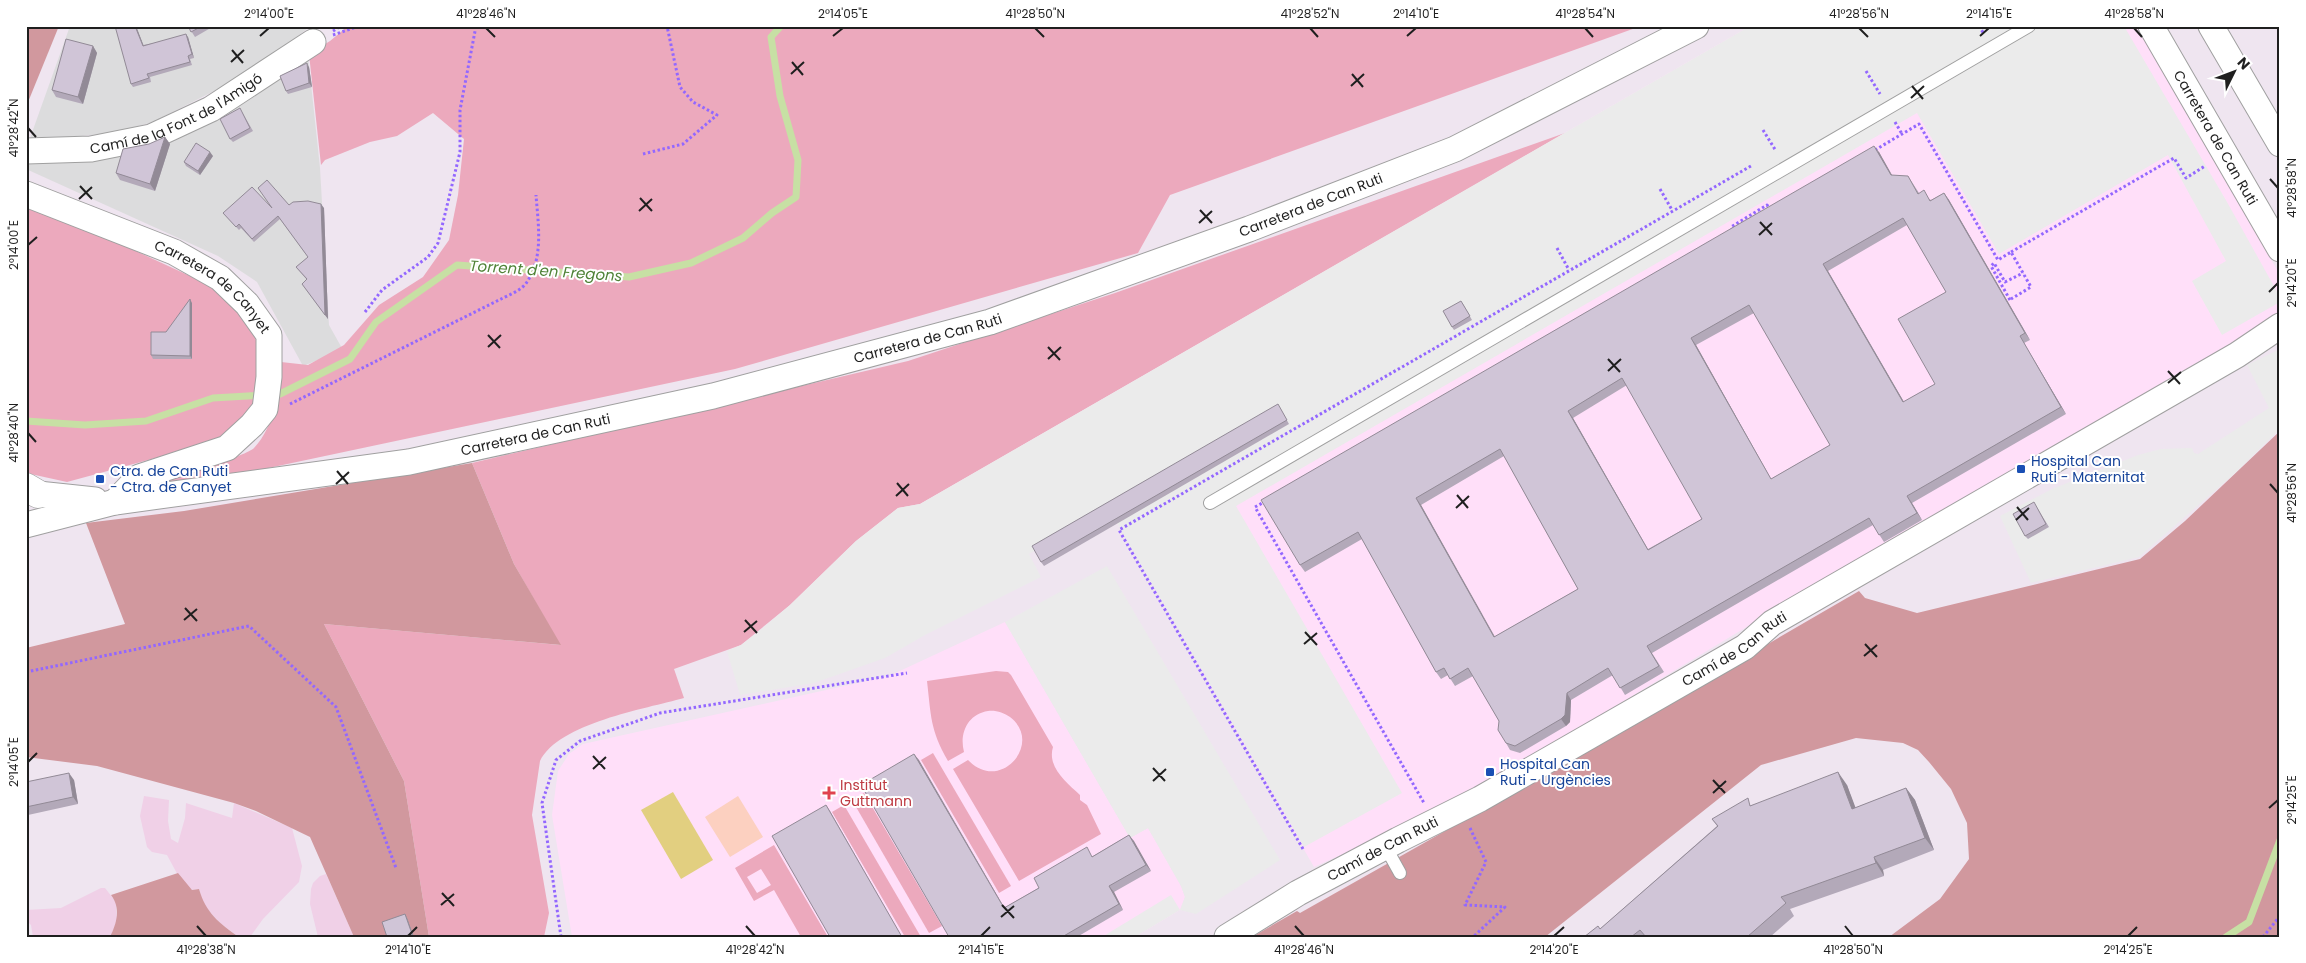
<svg xmlns="http://www.w3.org/2000/svg" width="2306" height="963" viewBox="0 0 2306 963" font-family="Poppins,sans-serif">
  <style>
    .residential { fill: #dcdcdd }
    .education { fill: #ffdff9 }
    .farmland { fill: #f0d0e7 }
    .grass { fill: #eca9bd; fill-rule: evenodd }
    .forest { fill: #d1989e }
    .park { fill: #fcd0c0 }
    .pitch { fill: #e2cf80 }
    .parking { fill: #ebebeb }
    .lines { fill: none; stroke-linecap: round; stroke-linejoin: round }
    .stream { stroke: #c7e0a4; stroke-width: 7 }
    .service-casing { stroke: #a0a0a0; stroke-width: 14 }
    .minor-casing { stroke: #a0a0a0; stroke-width: 27 }
    .tertiary-casing { stroke: #a0a0a0; stroke-width: 29 }
    .path { stroke: #9367ff; stroke-width: 3; stroke-dasharray: 2.5 2.5; stroke-linecap: butt }
    .service { stroke: #fff; stroke-width: 12 }
    .minor { stroke: #fff; stroke-width: 25 }
    .tertiary { stroke: #fff; stroke-width: 28 }
    .wall { fill: #b3a9b9; fill-rule: evenodd }
    .shaded-wall { fill: #928a96 }
    .building { fill: #d0c5d7; stroke: #928a96; fill-rule: evenodd }
    .ticks { fill: none; stroke: #1f1f1f; stroke-width: 2 }
    .transit-dot { fill: #1a4fb4; stroke: #fff; stroke-width: 2 }
    .health-dot { fill: #e0444e; stroke: #fff; stroke-width: 2 }
    .labels { text-anchor: middle; stroke-width: 4; stroke-linejoin: round; paint-order: stroke }
    .street-label { font-size: 14px; fill: #1f1f1f; stroke: #fff }
    .transit-label { font-size: 14px; fill: #164399; stroke: #fff; text-anchor: start }
    .health-label { font-size: 14px; fill: #be3a42; stroke: #fff; text-anchor: start }
    .water-label { font-size: 15px; font-style: italic; fill: #4f8237; stroke: #fff }
    .neatline { fill: none; stroke: #1f1f1f; stroke-width: 2 }
    .ticks-label { font-size: 12px; text-anchor: middle; fill: #1f1f1f }
  </style>
  <rect width="100%" height="100%" fill="#efe5f0"/>
  <!-- residential -->
  <g class="residential">
    <path d="M70 26H308V28L268 60 224 86 153 122 113 133 29 141Z"/>
    <path d="M308 56 320 168 329 325 343 350 303 366 257 282 218 256 26 169V158L82 155Z"/>
  </g>
  <!-- education -->
  <g class="education">
    <path d="M1750 26H2136L2280 275V319L1773 611 1448 807 1314 867 1108 508 920 504Z"/>
    <path d="M1005 622 1130 838 1148 828 1181 886 1185 897 1180 910 1135 937H572L552 815 558 771 569 754 583 744 889 676Z"/>
  </g>
  <!-- farmland -->
  <g class="farmland">
    <path d="M144 796 169 800 168 821 171 839 178 843 185 818 186 803 232 818 234 803 292 828 302 866 299 882 263 919 250 937H239L221 924 203 905 199 889 192 890 180 879 167 855 152 852 147 847 140 816Z"/>
    <path d="M326 874 327 876 354 937H318L310 904 311 889 313 883 320 876Z"/>
    <path d="M101 888H105L116 902 117 922 110 937H33L31 925 26 920V910L61 908Z"/>
  </g>
  <!-- grass -->
  <g class="grass">
    <path d="M348 26H1641L1170 195 1138 253 735 369 259 470 161 483C175 478 248 455 254 448 275 426 279 390 281 362L308 365 344 345 379 305 423 277 449 240 458 195 464 139 433 113 397 136 370 142 325 160 321 165 309 54 330 41Z"/>
    <path d="M1565 133 920 504 898 508 856 541 790 605 741 645 674 669 684 698C645 709 559 723 540 761L532 815 549 913 544 937H429L404 781 324 624 560 645 514 564 472 463 908 361 1115 293Z"/>
    <path d="M26 205 49 211 190 276 230 298 250 319 257 344 259 412 233 437 67 482 26 473Z"/>
    <path d="M996 671 1008 672 1011 675 1053 747C1047 767 1066 782 1080 795V800L1087 805 1101 834 1019 881 953 769 968 760C1000 794 1044 743 1010 717 1004 713 996 710 988 711 968 714 959 733 964 752L948 761C930 730 931 715 927 681Z"/>
    <path d="M933 753 1011 886 999 893 921 760Z"/>
    <path d="M864 793 942 926 929 933 852 800Z"/>
    <path d="M844 805 921 937H905L832 812Z"/>
    <path d="M774 845 828 937H801L774 890 754 901 735 868ZM761 869 771 885 757 893 747 877Z"/>
  </g>
  <!-- forest -->
  <g class="forest">
    <path d="M26 26H59L26 107Z"/>
    <path d="M2280 431V937H1889L1940 899 1969 859 1967 823 1951 789 1929 762 1918 750 1903 743 1856 738 1761 765 1545 937H1252L1297 911 1300 913 1470 817 1859 591 1865 598 1917 613 2140 559 2185 521Z"/>
    <path d="M472 463 514 564 561 645 324 624 404 781 429 937H354L310 837 256 811 234 803 97 766 26 757V648L125 624 86 523 184 511Z"/>
    <path d="M178 873 192 890 199 889C206 913 219 923 239 937H110C117 923 121 908 111 895Z"/>
  </g>
  <!-- park -->
  <path class="park" d="M738 796 763 837 730 857 705 817Z"/>
  <!-- pitch -->
  <path class="pitch" d="M673 792 713 860 681 879 641 810Z"/>
  <!-- parking -->
  <g class="parking">
    <path d="M1750 26H2124L2227 202 2280 297V302L2222 335 2192 281 2226 261 2168 155 1999 254 1917 113 1236 506 1402 793 1304 847 1108 508 1029 554 1041 577 925 635 885 658 814 683 740 695 727 651 741 645 758 632 790 605 856 541 898 508 920 504Z"/>
    <path d="M2280 349V429L2234 474 2139 557 2031 583 2000 516 2052 489 2138 455 2161 449 2188 448H2192L2194 453 2198 454 2269 408 2247 365Z"/>
    <path d="M1107 566 1280 860 1196 914 1180 910 1135 937H1102L1171 895 1180 910 1185 897 1181 886 1148 828 1130 838 1005 622Z"/>
  </g>
  <g class="lines">
    <!-- stream -->
    <g class="stream">
      <path d="M26 421 85 425 146 421 213 398 280 394 350 359 376 322 457 265 629 277 691 263 743 238 772 213 796 197 798 160 780 96 771 37 781 26"/>
      <path d="M2226 937 2249 922 2280 840"/>
    </g>
    <defs>
      <g id="service">
        <path d="M1210 503 2029 26"/>
        <path d="M1385 846 1400 873"/>
      </g>
      <g id="minor">
        <path id="s1" d="M2151 26 2280 249"/>
        <path d="M2211 26 2280 144"/>
        <path id="s2" d="M26 151 91 149 151 137 211 109 313 42"/>
        <path id="s3" d="M26 194 174 252 220 278 247 304 269 335V377L265 409 252 425 227 448 139 477 115 502"/>
        <path d="M38 494 95 500"/>
        <path id="s4" d="M26 525 115 502 409 462 713 396 990 322 1249 229 1455 149 1696 26"/>
        <path id="s5" d="M1227 937 1298 893 1398 840 1480 799 1745 647 1772 623 2237 355 2280 326"/>
      </g>
      <path id="tertiary" d="M26 487 38 494"/>
    </defs>
    <!-- service casing -->
    <use href="#service" class="service-casing"/>
    <!-- minor casing -->
    <use href="#minor" class="minor-casing"/>
    <!-- tertiary casing -->
    <use href="#tertiary" class="tertiary-casing"/>
    <!-- path -->
    <g class="path">
      <path d="M1979 26 1984 34"/>
      <path d="M333 31 341 26"/>
      <path d="M333 35 359 26"/>
      <path d="M1866 71 1880 94"/>
      <path d="M1895 122 1902 134"/>
      <path d="M1763 130 1776 151"/>
      <path d="M1875 150 1919 124 1998 260 2011 252 2031 287 2011 299"/>
      <path d="M643 154 683 144 717 115 693 102 680 87 667 26"/>
      <path d="M1660 189 1672 210"/>
      <path d="M1733 230 1731 227 1767 205 1770 209"/>
      <path d="M1557 248 1569 270"/>
      <path d="M2011 252 2174 158 2186 178 2205 166"/>
      <path d="M2010 300 1991 266 1994 263 2005 282 2023 273"/>
      <path d="M365 312 382 290 428 257 438 243 460 152V110L476 26"/>
      <path d="M290 404 501 299C509 295 522 290 527 282 544 257 538 223 536 195"/>
      <path d="M1266 501 1255 507 1424 803"/>
      <path d="M26 672 249 626 336 707 396 868"/>
      <path d="M1470 828 1486 862 1465 905 1505 907 1473 937"/>
      <path d="M1303 849 1119 530 1751 166"/>
      <path d="M561 937 542 803 556 760 580 741 660 713 907 673"/>
      <path d="M2263 937 2280 916"/>
    </g>
    <!-- service -->
    <use href="#service" class="service"/>
    <!-- minor -->
    <use href="#minor" class="minor"/>
    <!-- tertiary -->
    <use href="#tertiary" class="tertiary"/>
  </g>
  <!-- wall -->
  <g class="wall">
    <path d="M136 26 143 45 188 37 194 58 190 59 192 65 150 77 151 82 133 87 131 84Z"/>
    <path d="M188 26H214L195 37Z"/>
    <path d="M93 46 97 53 83 104 56 97 52 90Z"/>
    <path d="M309 67 312 87 288 94 286 91Z"/>
    <path d="M242 112 253 131 233 142 230 139Z"/>
    <path d="M165 137 170 144 155 191 120 180 116 173Z"/>
    <path d="M1879 152 1892 176H1908L1919 193 1931 200 1944 193 1949 200 2030 340 2024 343 2066 414 1912 503 1922 520 1884 542 1873 525 1652 653 1664 672 1625 695 1613 675 1571 700 1570 722 1566 726 1520 753 1510 750 1506 743 1499 721 1473 676 1455 686 1448 675 1441 679 1436 672 1362 539 1305 572 1300 565ZM1907 225 1946 292 1935 384 1904 402 1828 271ZM1754 313 1830 445 1771 479 1696 345ZM1627 385 1702 519 1648 549 1573 418ZM1504 456 1578 589 1494 637 1421 505Z"/>
    <path d="M213 156 200 175 186 166 184 162Z"/>
    <path d="M289 205 324 208 328 319 302 284 307 280 296 267 308 257 280 219 254 242 241 228 239 230 223 213 272 208Z"/>
    <path d="M192 303V359H153L151 355 166 332Z"/>
    <path d="M1463 304 1472 320 1454 330 1452 327Z"/>
    <path d="M1280 408 1289 424 1044 566 1041 562Z"/>
    <path d="M2036 506 2049 527 2028 539 2025 536Z"/>
    <path d="M914 754 1004 908 1129 835 1151 871 1114 892 1123 910 1077 937H949Z"/>
    <path d="M74 780 78 804 28 815 26 812V781L27 782Z"/>
    <path d="M1847 785 1855 808 1906 788 1915 800 1934 850 1883 870 1884 876 1790 909 1794 916 1770 937H1584L1600 929 1717 826 1712 819 1752 805Z"/>
    <path d="M405 914 407 918 414 937H387Z"/>
  </g>
  <!-- shaded-wall -->
  <g class="shaded-wall">
    <path d="M135 26H136L145 49 143 46Z"/>
    <path d="M186 34 188 37 194 58 192 54Z"/>
    <path d="M93 46 97 53 83 104 78 97Z"/>
    <path d="M307 63 309 67 312 87 309 83Z"/>
    <path d="M165 137 170 144 155 191 150 184Z"/>
    <path d="M1874 146 1879 152 1896 182 1891 175Z"/>
    <path d="M210 152 213 156 200 175 198 171Z"/>
    <path d="M1944 193 1949 200 2030 340 2025 333Z"/>
    <path d="M321 204 324 208 328 319 325 315Z"/>
    <path d="M1823 264 1828 271 1908 409 1903 402Z"/>
    <path d="M190 299 192 303V359L190 356Z"/>
    <path d="M2020 336 2024 343 2066 414 2061 407Z"/>
    <path d="M1691 338 1696 345 1775 486 1771 479Z"/>
    <path d="M1568 411 1573 418 1652 557 1648 550Z"/>
    <path d="M1907 496 1912 503 1922 520 1917 513Z"/>
    <path d="M1416 498 1421 505 1499 644 1494 637Z"/>
    <path d="M1567 693 1571 700 1570 722 1566 726 1561 719Z"/>
    <path d="M914 754 919 760 1008 914 1004 908Z"/>
    <path d="M1838 772 1847 785 1861 822 1852 809Z"/>
    <path d="M69 773 74 780 78 804 73 797Z"/>
    <path d="M1906 788 1915 800 1934 850 1925 838Z"/>
    <path d="M826 805 830 811 902 937Z"/>
    <path d="M1129 835 1134 841 1151 871 1146 865Z"/>
    <path d="M1874 857 1883 870 1884 876 1876 863Z"/>
    <path d="M1109 886 1114 892 1123 910 1119 904Z"/>
    <path d="M405 914 407 918 414 937 412 934Z"/>
  </g>
  <!-- building -->
  <g class="building">
    <path d="M115 26H135L143 46 186 34 192 54 188 56 190 62 147 74 149 78 131 84Z"/>
    <path d="M188 26H202L191 32Z"/>
    <path d="M66 39 93 46 78 97 52 90Z"/>
    <path d="M307 63 309 83 286 91 280 76Z"/>
    <path d="M240 108 250 128 230 139 220 119Z"/>
    <path d="M165 137 150 184 116 173 123 149 149 144Z"/>
    <path d="M196 143 210 152 198 171 184 162Z"/>
    <path d="M1874 146 1891 175 1908 176 1918 194 1924 190 1930 201 1944 193 2025 333 2020 336 2061 407 1907 496 1917 513 1879 535 1869 518 1647 646 1659 666 1620 688 1608 668 1567 693 1565 715 1561 719 1515 746 1506 743 1498 730 1499 721 1468 668 1450 679 1444 668 1436 672 1358 532 1300 565 1261 500ZM1903 218 1946 292 1898 319 1935 384 1903 402 1823 264ZM1749 305 1830 445 1771 479 1691 338ZM1622 378 1702 519 1648 550 1568 411ZM1500 449 1578 589 1494 637 1416 498Z"/>
    <path d="M267 180 289 205 293 202 308 201 321 204 325 315 302 284 307 279 296 267 308 257 278 216 252 239 239 224 236 227 223 213 252 187 272 208 258 188Z"/>
    <path d="M190 299V356L151 355V332H166Z"/>
    <path d="M1461 301 1470 316 1452 327 1443 311Z"/>
    <path d="M1278 404 1287 420 1041 562 1032 546Z"/>
    <path d="M2034 502 2046 524 2025 536 2013 514Z"/>
    <path d="M914 754 1004 908 1039 888 1034 878 1087 847 1092 857 1129 835 1146 865 1109 886 1119 904 1062 937H949L861 785Z"/>
    <path d="M1838 772 1852 809 1906 788 1925 838 1874 857 1876 863 1781 897 1786 903 1747 937H1646L1640 930 1631 937H1584L1598 926 1600 929 1718 826 1712 819 1748 798 1750 806Z"/>
    <path d="M69 773 73 797 26 807V782Z"/>
    <path d="M826 805 902 937H830L772 836Z"/>
    <path d="M405 914 412 934 401 937H387L382 922Z"/>
  </g>
  <!-- ticks -->
  <path class="ticks" d="M486 28 495 37M1035 28 1044 37M1310 28 1318 37M1585 28 1593 37M1859 28 1868 37M2134 28 2142 37M260 36 269 28M833 36 843 28M1407 36 1416 28M1980 36 1989 28M232 50 243 63M231 62 244 50M792 62 803 75M791 74 804 62M1352 74 1363 87M1351 86 1364 74M1912 86 1923 99M1911 98 1924 86M28 128 36 137M2270 179 2278 188M80 186 92 199M640 198 652 211M79 199 92 187M1200 210 1212 223M639 211 652 199M1760 222 1772 235M1199 223 1212 211M1759 235 1772 223M28 245 37 237M2269 292 2278 283M488 335 500 348M488 347 501 335M1048 347 1060 360M1048 359 1061 347M1608 359 1620 372M1608 371 1621 359M2168 371 2180 384M2168 383 2181 372M28 433 36 442M337 471 348 484M897 483 908 496M336 484 349 472M2270 484 2278 493M1457 495 1468 508M896 496 909 484M2017 507 2028 520M1456 508 1469 496M2016 520 2029 508M185 608 197 621M184 620 197 609M745 620 757 633M744 632 757 621M1305 632 1317 645M1304 644 1317 633M1865 644 1877 657M1864 656 1877 645M593 756 605 769M28 762 37 753M1153 768 1165 781M593 769 606 757M1713 780 1725 793M1153 781 1166 769M1713 793 1726 781M2269 808 2278 800M442 893 454 906M441 905 454 894M1002 905 1014 918M1001 917 1014 906M197 926 206 936M746 926 755 936M1295 926 1304 936M1845 926 1853 936M408 936 417 927M981 936 990 927M1554 936 1564 927M2128 936 2137 927"/>
  <!-- markers -->
  <g class="transit-dot">
    <rect x="2016" y="464" width="10" height="10" rx="2.5"/>
    <rect x="95" y="474" width="10" height="10" rx="2.5"/>
    <rect x="1485" y="767" width="10" height="10" rx="2.5"/>
  </g>
  <path class="health-dot" d="M826.5 785.5h5v5h5v5h-5v5h-5v-5h-5v-5h5z"/>
  <g class="labels">
    <!-- street labels -->
    <g class="street-label">
      <text dy="5" stroke="none"><textPath href="#s2" startOffset="158">Camí de la Font de l'Amigó</textPath></text>
      <text dy="5" stroke="none"><textPath href="#s1" startOffset="129">Carretera de Can Ruti</textPath></text>
      <text dy="5" stroke="none"><textPath href="#s4" startOffset="1328">Carretera de Can Ruti</textPath></text>
      <text dy="5" stroke="none"><textPath href="#s3" startOffset="211">Carretera de Canyet</textPath></text>
      <text dy="5" stroke="none"><textPath href="#s4" startOffset="922">Carretera de Can Ruti</textPath></text>
      <text dy="5" stroke="none"><textPath href="#s4" startOffset="518">Carretera de Can Ruti</textPath></text>
      <text dy="5" stroke="none"><textPath href="#s5" startOffset="584">Camí de Can Ruti</textPath></text>
      <text dy="5" stroke="none"><textPath href="#s5" startOffset="179">Camí de Can Ruti</textPath></text>
    </g>
    <!-- transit labels -->
    <g class="transit-label">
      <text x="2031" y="466">Hospital Can<tspan x="2031" dy="16">Ruti - Maternitat</tspan></text>
      <text x="110" y="476">Ctra. de Can Ruti<tspan x="110" dy="16">- Ctra. de Canyet</tspan></text>
      <text x="1500" y="769">Hospital Can<tspan x="1500" dy="16">Ruti - Urgències</tspan></text>
    </g>
    <!-- health labels -->
    <g class="health-label">
      <text x="840" y="790">Institut<tspan x="840" dy="16">Guttmann</tspan></text>
    </g>
    <!-- water labels -->
    <g class="water-label">
      <text transform="translate(546 271) rotate(4)" y="5">Torrent d'en Fregons</text>
    </g>
  </g>
  <!-- border -->
  <rect width="2306" height="963" fill="none" stroke="#ffffff" stroke-width="55"/>
  <!-- north arrow -->
  <g transform="translate(2234 72) rotate(48)" stroke="#ffffff" stroke-width="4" paint-order="stroke">
  <path d="M0-4L9 19L0 12L-9 19Z" fill="#1f1f1f"/>
  <text y="-8" font-size="14" font-weight="bold" text-anchor="middle" fill="#1f1f1f">N</text>
  </g>
  <rect x="28" y="28" width="2250" height="908" class="neatline"/>
  <g class="ticks-label">
    <text x="269" y="18">2°14'00"E</text>
    <text x="486" y="18">41°28'46"N</text>
    <text x="843" y="18">2°14'05"E</text>
    <text x="1035" y="18">41°28'50"N</text>
    <text x="1310" y="18">41°28'52"N</text>
    <text x="1416" y="18">2°14'10"E</text>
    <text x="1585" y="18">41°28'54"N</text>
    <text x="1859" y="18">41°28'56"N</text>
    <text x="1989" y="18">2°14'15"E</text>
    <text x="2134" y="18">41°28'58"N</text>
    <text transform="translate(14 128) rotate(-90)" y="4">41°28'42"N</text>
    <text transform="translate(2292 188) rotate(-90)" y="4">41°28'58"N</text>
    <text transform="translate(14 245) rotate(-90)" y="4">2°14'00"E</text>
    <text transform="translate(2292 283) rotate(-90)" y="4">2°14'20"E</text>
    <text transform="translate(14 433) rotate(-90)" y="4">41°28'40"N</text>
    <text transform="translate(2292 493) rotate(-90)" y="4">41°28'56"N</text>
    <text transform="translate(14 762) rotate(-90)" y="4">2°14'05"E</text>
    <text transform="translate(2292 800) rotate(-90)" y="4">2°14'25"E</text>
    <text x="206" y="954">41°28'38"N</text>
    <text x="408" y="954">2°14'10"E</text>
    <text x="755" y="954">41°28'42"N</text>
    <text x="981" y="954">2°14'15"E</text>
    <text x="1304" y="954">41°28'46"N</text>
    <text x="1554" y="954">2°14'20"E</text>
    <text x="1853" y="954">41°28'50"N</text>
    <text x="2128" y="954">2°14'25"E</text>
  </g>
</svg>
